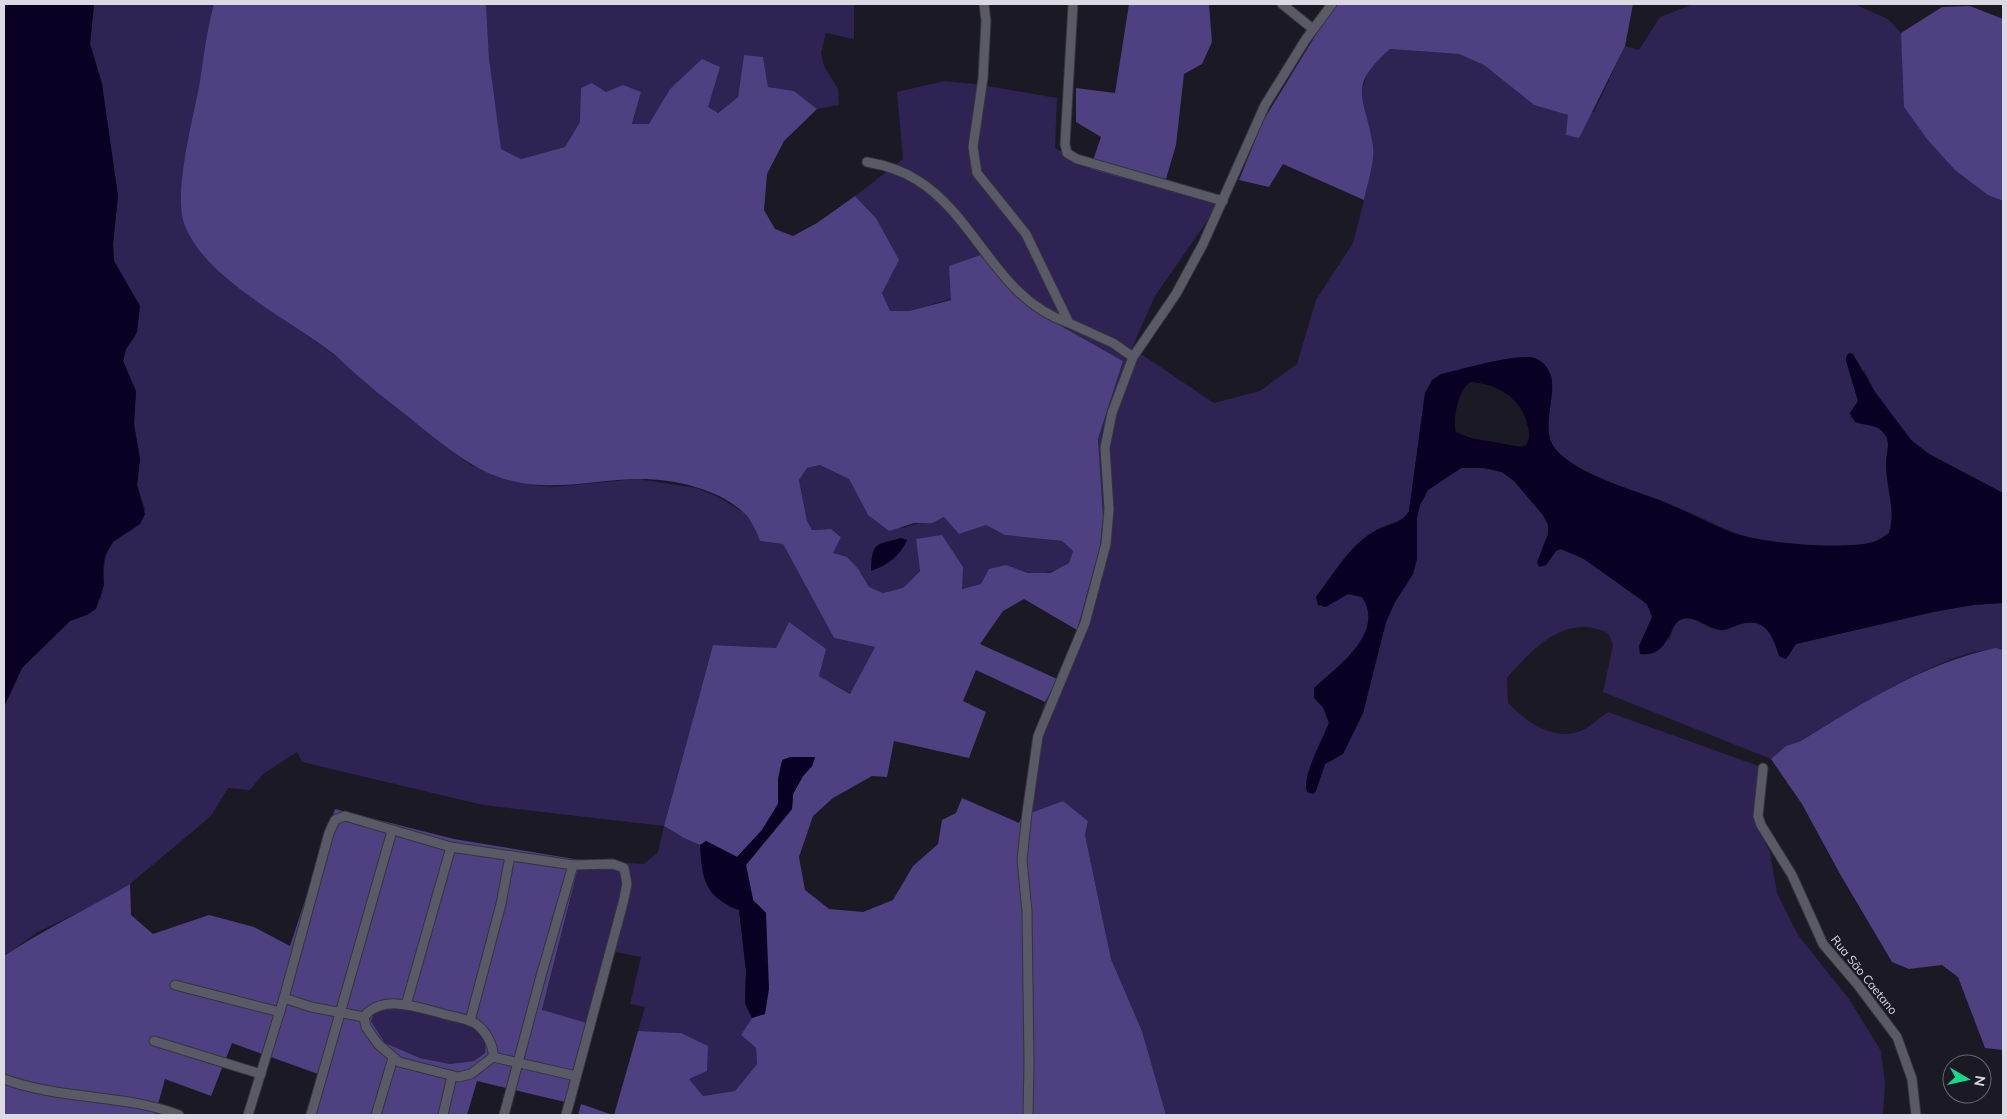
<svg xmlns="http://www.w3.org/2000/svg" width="2007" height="1119" viewBox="0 0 2007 1119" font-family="Mulish,sans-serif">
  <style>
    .green { fill: #2e2352 }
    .forest { fill: #4f4081; fill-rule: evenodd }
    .water { fill: #0a0024; fill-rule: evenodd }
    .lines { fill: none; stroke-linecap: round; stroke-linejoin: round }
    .street-casing { stroke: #35343c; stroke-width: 11 }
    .street { stroke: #5a5966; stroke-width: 9 }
    .labels { text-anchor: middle; stroke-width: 4; stroke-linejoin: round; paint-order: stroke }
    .street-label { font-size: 12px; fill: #dbdae2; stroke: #1b1924 }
  </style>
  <rect width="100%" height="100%" fill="#1b1924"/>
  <!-- green -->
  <g class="green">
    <path d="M94 4H214L182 185 251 297 335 355 388 401 469 464 508 480 533 485 552 487 638 479 696 488 716 496 743 512 753 524 760 541 783 544 834 638 875 647 851 694 819 676 789 622 776 648 713 645 664 826 684 838 700 845 702 867 729 907 739 910 746 971 745 1003 752 1018 741 1035 756 1048 757 1064 735 1091 703 1096 688 1079 681 1033 638 1031 645 1007 630 1004 641 957 606 950 587 1023 542 1011 580 860 644 864 658 852 664 826 483 805 302 762 297 752 263 774 250 790 228 788 211 816 130 884 98 903 38 932 4 956V707L22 668 70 621 101 598C106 578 100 559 113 542 118 535 127 534 133 529 139 525 142 515 145 509L137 485 140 459 134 424 136 392 123 361 126 349 135 337 140 306 114 261 113 244 118 196 102 84 90 44Z"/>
    <path d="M486 4H854V39L826 33 821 53 824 66 838 89 839 105 817 109 794 91 768 87 763 58 744 55 738 97 717 113 670 89 650 124 632 125 641 92H606L592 83 580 122 565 147 521 159 500 149 489 58Z"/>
    <path d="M1693 4H1854L1888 19 1901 33 1903 66 1988 195 2003 201V493L1929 454 1911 440 1875 392 1864 370 1855 392 1858 401 1850 413 1851 418 1880 429 1886 436 1888 443 1886 466 1893 519 1889 533C1885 536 1880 539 1876 541 1850 551 1782 545 1755 539 1729 533 1706 519 1681 509 1650 496 1566 473 1551 442 1543 425 1551 397 1552 378L1512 358 1487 365 1425 393 1409 511C1403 523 1391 522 1380 528 1350 547 1337 569 1316 597L1323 607 1348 594 1362 597C1386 633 1337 667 1314 688V698L1323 707 1329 723 1308 776 1319 782 1325 764 1343 754 1363 713 1386 622 1395 602 1413 574 1417 559V518L1420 505 1428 490 1461 468H1484L1502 472 1514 481 1543 515 1548 525V534L1543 547 1546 565 1556 551 1562 549 1584 559 1641 599 1651 610 1652 617 1649 625 1669 640C1672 632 1674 621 1683 619 1694 616 1702 625 1712 628 1728 632 1741 619 1757 623 1771 627 1780 646 1789 656L1791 648 1796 644 1933 612 1973 605 2003 603V650C1958 641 1842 716 1801 741L1786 746 1771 759 1603 692 1613 645 1608 633C1566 613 1533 648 1507 678L1508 703C1526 721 1550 740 1578 732 1588 729 1599 718 1608 712L1767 769 1755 822 1770 852 1777 893 1798 935 1849 999 1881 1051 1885 1084 1883 1115H1166L1142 1031 1111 959 1085 835 1088 821 1063 801 1022 816 1033 740 1045 702 1077 630 1100 547 1103 516 1098 439 1123 361 1031 309 981 255 951 299 909 311H889L882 293 876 218 855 196 903 159 897 92 944 81 975 84 1057 98 1055 148 1090 169 1219 204 1155 296 1132 348 1214 403 1260 391 1297 364 1316 300 1353 243 1364 200 1373 148 1360 95 1370 66 1390 49 1459 54 1485 65 1534 105 1568 115 1594 112 1625 46 1639 50 1660 17Z"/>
    <path d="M820 465 849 479 868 515 904 528C919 521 928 525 944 517L959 534 986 525 1005 535 1062 541 1073 551 1069 563C1042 578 1034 576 1006 565L981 584 961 589 916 539 920 570 903 588 883 593 869 587 859 570 832 553 841 536 831 529 812 530 807 521 799 480 806 468Z"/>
    <path d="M395 1008C414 1011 471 1019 481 1034 485 1040 486 1046 485 1053L474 1061 450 1064 420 1058 385 1043 371 1021 373 1013Z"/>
  </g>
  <!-- forest -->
  <g class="forest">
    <path d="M214 4H486L489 58 501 149 521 159 565 147 580 122 581 88 592 83 606 92 623 85 641 92 632 124H649L670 89 702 59 720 67 708 107 718 113 738 97 744 55 763 57 768 87 794 91 817 109 784 141 767 174 764 210 775 229 793 236 817 223 855 196 876 218 899 260 882 293 890 311H909L951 300 949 266 981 255 1031 309 1123 361 1098 439 1103 516 1100 547 1077 630 1024 599 1003 611 980 644 1057 679 1045 702 976 670 963 701 986 712 969 758 894 741 887 777 872 776 833 798 813 816 799 857 805 890 829 909 863 912 893 900 913 866 938 844 942 820 956 813 962 798 1019 823 1022 816 1063 801 1088 821 1085 835 1111 959 1142 1031 1166 1115H614L638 1031 681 1033 708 1046 707 1071 689 1079 703 1096 735 1091 757 1064 756 1048 741 1035 752 1018 765 1013 766 913 753 900 746 865 792 809 793 794 803 776 812 766 815 758 790 757 778 779V804L762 830 737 857 706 841 700 845 684 838 664 826 713 645 776 648 789 622 826 649 819 676 850 694 875 647 834 638 783 544 760 541C756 531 752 521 744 513 719 488 670 478 636 479 593 480 552 492 508 480 475 471 449 449 422 428 403 412 383 398 365 382 354 373 344 363 334 354 290 320 206 279 185 226 172 194 194 117 200 81 204 55 207 29 214 4ZM820 465 849 479 868 515 889 531 914 523H932L944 517 959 534 986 525 1005 535 1062 541 1073 551 1069 563 1050 573H1028L1006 565 989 569 981 584 962 589 963 567 942 535 916 539 920 571 903 588 883 593 869 587 859 570 847 557 833 553 841 537 831 529 812 530 807 521 799 480 807 468Z"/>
    <path d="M1129 4H1209L1212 42 1202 64 1184 74 1176 145 1163 189 1090 169 1101 137 1076 122V88L1115 93Z"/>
    <path d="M1337 4H1633L1625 46 1579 138 1566 135 1568 115 1534 105 1484 65 1459 54 1390 49C1345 88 1366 98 1373 146 1375 162 1367 184 1364 200L1283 164 1269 187 1239 180 1263 121 1320 28Z"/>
    <path d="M1970 6 2003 19V201L1988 195 1955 170 1927 139 1904 107 1901 33 1942 7Z"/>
    <path d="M1996 648 2003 650V1050L1985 1048 1958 977 1942 965 1909 969 1892 962 1840 874 1802 804 1771 759 1786 746 1801 741C1863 703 1924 663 1996 648Z"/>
    <path d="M335 809 454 839 580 860 542 1010 587 1023 565 1102 477 1081 467 1115H305L318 1074 232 1043 211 1096 165 1079 155 1115H4V956C44 929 88 909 130 884L131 915 153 934 209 915 254 927 290 946ZM395 1008C414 1011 471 1019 481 1034 485 1040 486 1046 485 1053L474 1061 450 1064 420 1058 385 1043 371 1021 374 1013Z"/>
    <path d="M581 1104 613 1115H578Z"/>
  </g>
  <!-- water -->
  <g class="water">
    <path d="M4 4H94L90 44 102 84 118 196 113 244 114 261 140 306 137 332 126 349 123 361 136 391 134 424 140 459 137 485 145 514 140 524 113 542 105 556 103 568 104 585 96 609 87 615 70 621 22 668 4 707Z"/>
    <path d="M1849 353 1853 354 1875 392 1911 440 1929 454 2003 493V603L1973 605 1933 612 1796 644 1786 659 1779 656C1773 636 1765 615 1738 625 1732 627 1726 631 1720 630 1707 628 1693 613 1680 620 1668 626 1669 658 1640 654L1639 646 1652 617 1647 604 1584 559 1561 549 1556 551 1546 565 1539 567 1537 562 1548 534V525L1543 515 1514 481 1502 472 1484 468H1461L1428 490 1420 505 1417 518V559L1413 574 1395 602 1386 622 1363 713 1343 754 1325 764 1316 791 1313 794 1307 792C1301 778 1323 738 1329 723L1323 707 1314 698V688C1337 667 1386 633 1362 597L1348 594 1326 607 1318 605 1316 597C1333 575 1349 546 1373 532 1385 525 1402 524 1409 511L1425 393 1432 380 1441 374C1459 370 1524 351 1537 359 1572 378 1532 426 1558 452 1579 474 1629 489 1657 499 1683 509 1707 523 1733 533 1761 543 1849 551 1876 541 1880 539 1885 536 1889 533 1896 510 1887 491 1886 467 1885 457 1891 446 1886 436 1879 424 1866 426 1855 422L1850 413 1858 401 1846 361V357ZM1471 382C1497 384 1520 397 1527 423 1529 431 1531 437 1526 445L1521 447 1471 438 1456 432C1452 420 1459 387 1471 382Z"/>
    <path d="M901 538 907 540C900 556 888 565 871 571 872 542 875 545 901 538Z"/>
    <path d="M790 757H815L812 766 803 776 793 794 792 809 746 865 753 900 766 913 769 989 765 1014 752 1018 745 1003 746 971 739 910C704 897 702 878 700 845L706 841 737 857 762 830 778 804V779L782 760Z"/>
  </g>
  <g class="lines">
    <defs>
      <g id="street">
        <path d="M984 4 986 21 983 78 973 147 977 173 1026 234 1069 323 1113 343 1133 357"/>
        <path d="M1073 4 1065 144 1067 153 1077 159 1223 201"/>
        <path d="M1282 4 1313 29"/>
        <path d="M867 162C884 165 903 171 917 180 978 218 996 299 1069 323"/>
        <path d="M1763 768 1758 816 1761 825 1792 875 1823 944 1857 984 1897 1037 1912 1079 1916 1115"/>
        <path d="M175 985 280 1012"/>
        <path d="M284 998 311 1007 364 1017C382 993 421 1008 443 1014 454 1017 467 1018 476 1024 486 1031 494 1046 493 1057L576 1076"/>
        <path d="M406 1005 451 847"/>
        <path d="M364 1017 366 1027 378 1044 399 1062 458 1077 471 1074 493 1057"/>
        <path d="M470 1021 501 904 510 856"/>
        <path d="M154 1041 261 1074"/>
        <path d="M4 1079C60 1100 125 1094 179 1115"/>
        <path d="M248 1115 284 998 329 833 335 820 345 816 451 847 573 865 613 864 624 868 627 884 623 903 566 1115"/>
        <path d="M311 1115 392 831"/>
        <path d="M376 1115 393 1058"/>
        <path d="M443 1115 452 1076"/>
        <path d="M504 1115 541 976 573 865"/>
        <path d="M1028 1115 1029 1062 1027 911 1022 860 1027 813 1038 736 1085 623 1106 544 1109 509 1105 448 1112 413 1133 357 1176 294 1203 244 1265 105 1306 39 1332 4"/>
      </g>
    </defs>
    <!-- street casing -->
    <use href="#street" class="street-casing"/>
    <!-- street -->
    <use href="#street" class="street"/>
  </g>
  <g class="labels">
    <!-- street labels -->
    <g class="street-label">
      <text transform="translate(1864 975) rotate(51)" y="4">Rua São Caetano</text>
    </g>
  </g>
  <!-- border -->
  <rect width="2007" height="1119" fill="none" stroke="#dbdae2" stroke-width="10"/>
  <!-- north arrow -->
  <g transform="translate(1967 1079) rotate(99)"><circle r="24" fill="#1b1924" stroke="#686670"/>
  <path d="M0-4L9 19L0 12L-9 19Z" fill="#17d989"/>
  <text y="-8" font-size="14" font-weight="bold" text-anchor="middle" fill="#dbdae2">N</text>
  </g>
</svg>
